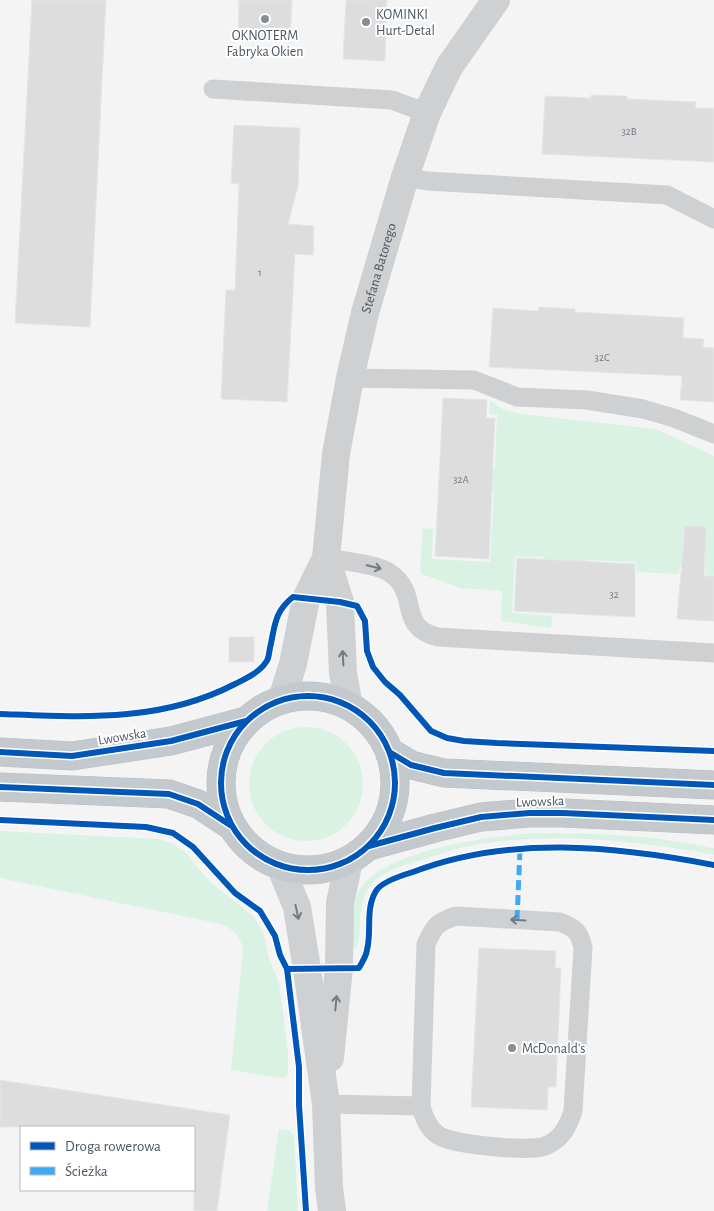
<svg xmlns="http://www.w3.org/2000/svg" width="714" height="1211" viewBox="0 0 714 1211" font-family="'Alegreya Sans',sans-serif">
  <style>
    .green { fill: #d9f2e3 }
    .building { fill: #ddddde; stroke: #e5e6e7 }
    .lines { fill: none; stroke-linecap: round; stroke-linejoin: round }
    .trunk-casing { stroke: #b9bec3; stroke-width: 29 }
    .service { stroke: #ced0d2; stroke-width: 19 }
    .minor { stroke: #ced0d2; stroke-width: 28 }
    .tertiary { stroke: #ced0d2; stroke-width: 28 }
    .trunk { stroke: #c4c9cd; stroke-width: 28 }
    .quiet { stroke: #3fa9f5; stroke-width: 5; stroke-dasharray: 10 5; stroke-linecap: butt }
    .cycleway-casing { stroke: #fff; stroke-width: 9 }
    .cycleway { stroke: #0057b8; stroke-width: 6 }
    .oneway { stroke: #727b83 }
    .poi-dot { fill: #868d94; stroke: #fff; stroke-width: 2 }
    .labels { text-anchor: middle; stroke-width: 4; stroke-linejoin: round; paint-order: stroke }
    .number-label { font-size: 11px; fill: #707881 }
    .poi-label { font-size: 14px; fill: #4a5661; stroke: #fff; text-anchor: start }
    .street-label { font-size: 14px; fill: #4a5661; stroke: #fff }
  </style>
  <rect width="100%" height="100%" fill="#f4f4f4"/>
  <!-- green -->
  <g class="green">
    <path d="M490 401 502 409 521 414 656 429 714 456V575H706V567L680 565 679 574 637 572 636 562 586 560V568L543 566V557L515 556 512 613 552 616 551 628 501 621 502 591 460 588 422 574 420 570 423 528 433 529 432 559 490 562 494 492 486 490 487 468H495L497 415 489 414Z"/>
    <circle cx="306" cy="784" r="57"/>
    <path d="M0 831 158 839 172 843 185 852 209 881 254 917 263 932 269 958 279 983 288 1052V1074L284 1078H277L231 1070 243 949C240 936 234 929 221 924L0 878Z"/>
    <path d="M537 833 597 834 655 838 714 848V855C634 840 541 830 460 848 449 851 438 855 428 858 409 864 387 868 373 883 351 905 367 938 354 950L353 946C353 929 351 908 358 893 380 849 492 836 537 833Z"/>
    <path d="M279 1129 290 1131 294 1136 298 1211H267Z"/>
  </g>
  <!-- building -->
  <g class="building">
    <path d="M32 0H106L90 327 15 323Z"/>
    <path d="M239 0H292L290 41 238 38Z"/>
    <path d="M346 0H387L385 61 343 59Z"/>
    <path d="M591 95 627 96V99L696 102 695 108H714V162L542 154 545 96 591 98Z"/>
    <path d="M234 125 300 128 298 186 288 224 314 226 313 255 295 254 287 402 221 399 226 290H235L239 184 231 183Z"/>
    <path d="M539 307 575 309V312L684 318 683 338 704 339 703 347 714 348V402L680 400 682 376 489 367 493 308 538 311Z"/>
    <path d="M443 398 487 400 486 418H495L489 559 435 556Z"/>
    <path d="M685 526 706 527 704 576H714V621L677 619Z"/>
    <path d="M517 558 635 564V617L514 611Z"/>
    <rect x="229" y="637" width="25" height="25"/>
    <path d="M479 948 556 951 555 968H561L556 1087H548L547 1110 471 1107Z"/>
    <path d="M0 1080 230 1115 217 1211H194V1127H0Z"/>
  </g>
  <g class="lines">
    <defs>
      <g id="trunk">
        <circle cx="308" cy="783" r="87"/>
        <path d="M0 752 72 756 171 741 246 721"/>
        <path d="M391 753 411 765 444 773 714 785"/>
        <path d="M0 787 169 794 198 804 230 825"/>
        <path d="M369 846 435 828 481 817 529 813H563L714 820"/>
      </g>
    </defs>
    <!-- trunk casing -->
    <use href="#trunk" class="trunk-casing"/>
    <!-- service -->
    <g class="service">
      <path d="M213 89 392 100 427 113"/>
      <path d="M405 177 427 181 667 195 714 219"/>
      <path d="M350 378 474 380 517 397 587 400 643 409 674 418 714 434"/>
      <path d="M326 558C342 561 378 564 390 573 421 594 396 627 438 637L714 653"/>
      <path d="M456 916 560 922C575 928 580 932 583 948L573 1111C568 1127 561 1140 545 1146 530 1152 452 1145 438 1135 428 1128 424 1118 421 1106L426 944C435 925 436 923 456 916Z"/>
      <path d="M326 1104 421 1106"/>
    </g>
    <!-- minor -->
    <g class="minor">
      <path d="M280 866 297 907 307 969 326 1104 329 1188 332 1211"/>
      <path d="M330 1058 339 968 340 903 349 861"/>
    </g>
    <!-- tertiary -->
    <g class="tertiary">
      <path d="M326 558 340 602 343 673 349 706"/>
      <path id="s1" d="M282 699 293 664 306 599 326 558 336 454 350 378 365 313 405 177 427 113 449 67 496 0"/>
    </g>
    <!-- trunk -->
    <use href="#trunk" class="trunk"/>
    <!-- quiet -->
    <path class="quiet" d="M517 920 520 849"/>
    <defs>
      <g id="cycleway">
        <circle cx="308" cy="783" r="87"/>
        <path d="M0 714C81 717 160 723 235 684 245 679 260 672 266 662 269 659 269 652 270 648 275 626 274 612 293 597L340 602 357 606 365 621 367 651 373 667 385 682 400 695 431 731 447 738 464 741 497 743 714 751"/>
        <path d="M0 752 72 756 171 741 246 721"/>
        <path d="M391 753 411 765 444 773 714 785"/>
        <path d="M0 787 169 794 198 804 230 825"/>
        <path d="M0 820 146 827 173 833 193 847 235 893 260 911 275 936 280 955 287 969 359 968C362 962 366 957 367 950 372 931 365 909 376 891 381 882 403 875 413 872 509 835 615 846 714 865"/>
        <path d="M369 846 435 828 481 817 529 813H563L714 820"/>
        <path d="M287 969 299 1067V1105L306 1211"/>
      </g>
    </defs>
    <!-- cycleway casing -->
    <use href="#cycleway" class="cycleway-casing"/>
    <!-- cycleway -->
    <use href="#cycleway" class="cycleway"/>
  </g>
  <!-- one-way arrows -->
  <defs><path id="oneway-shaft" d="M-6 0H5M1.5-3L5.5 0L1.5 3" fill="none" stroke-width="1.6" stroke-linecap="round" stroke-linejoin="round" transform="scale(1.25)"/></defs>
  <g class="oneway">
    <use href="#oneway-shaft" transform="translate(374 567) rotate(14)"/>
    <use href="#oneway-shaft" transform="translate(343 658) rotate(-93)"/>
    <use href="#oneway-shaft" transform="translate(297 912) rotate(78)"/>
    <use href="#oneway-shaft" transform="translate(518 920) rotate(-177)"/>
    <use href="#oneway-shaft" transform="translate(336 1003) rotate(-84)"/>
  </g>
  <!-- markers -->
  <g class="poi-dot">
    <circle cx="265" cy="19" r="5"/>
    <circle cx="366" cy="22" r="5"/>
    <circle cx="512" cy="1048" r="5"/>
  </g>
  <g class="labels">
    <!-- number labels -->
    <g class="number-label">
      <text x="629" y="135">32B</text>
      <text x="260" y="276">1</text>
      <text x="602" y="361">32C</text>
      <text x="461" y="483">32A</text>
      <text x="614" y="598">32</text>
    </g>
    <!-- poi labels -->
    <g class="poi-label">
      <text x="376" y="19">KOMINKI<tspan x="376" dy="16">Hurt-Detal</tspan></text>
      <text x="265" y="40" text-anchor="middle">OKNOTERM<tspan x="265" dy="16">Fabryka Okien</tspan></text>
      <text x="522" y="1053">McDonald's</text>
    </g>
    <!-- street labels -->
    <g class="street-label">
      <text dy="5" stroke="none"><textPath href="#s1" startOffset="444">Stefana Batorego</textPath></text>
      <text transform="translate(122 736) rotate(-9)" y="5">Lwowska</text>
      <text transform="translate(540 801) rotate(-2)" y="5">Lwowska</text>
    </g>
  </g>
  <!-- legend -->
  <rect x="20" y="1126" width="175" height="65" fill="#ffffff" stroke="#b7bbc0"/>
  <rect x="30" y="1142" width="25" height="8" fill="#0057b8" stroke="#b7bbc0"/>
  <text x="65" y="1151" font-size="15" fill="#4a5661">Droga rowerowa</text>
  <rect x="30" y="1167" width="25" height="8" fill="#3fa9f5" stroke="#b7bbc0"/>
  <text x="65" y="1176" font-size="15" fill="#4a5661">Ścieżka</text>
</svg>
